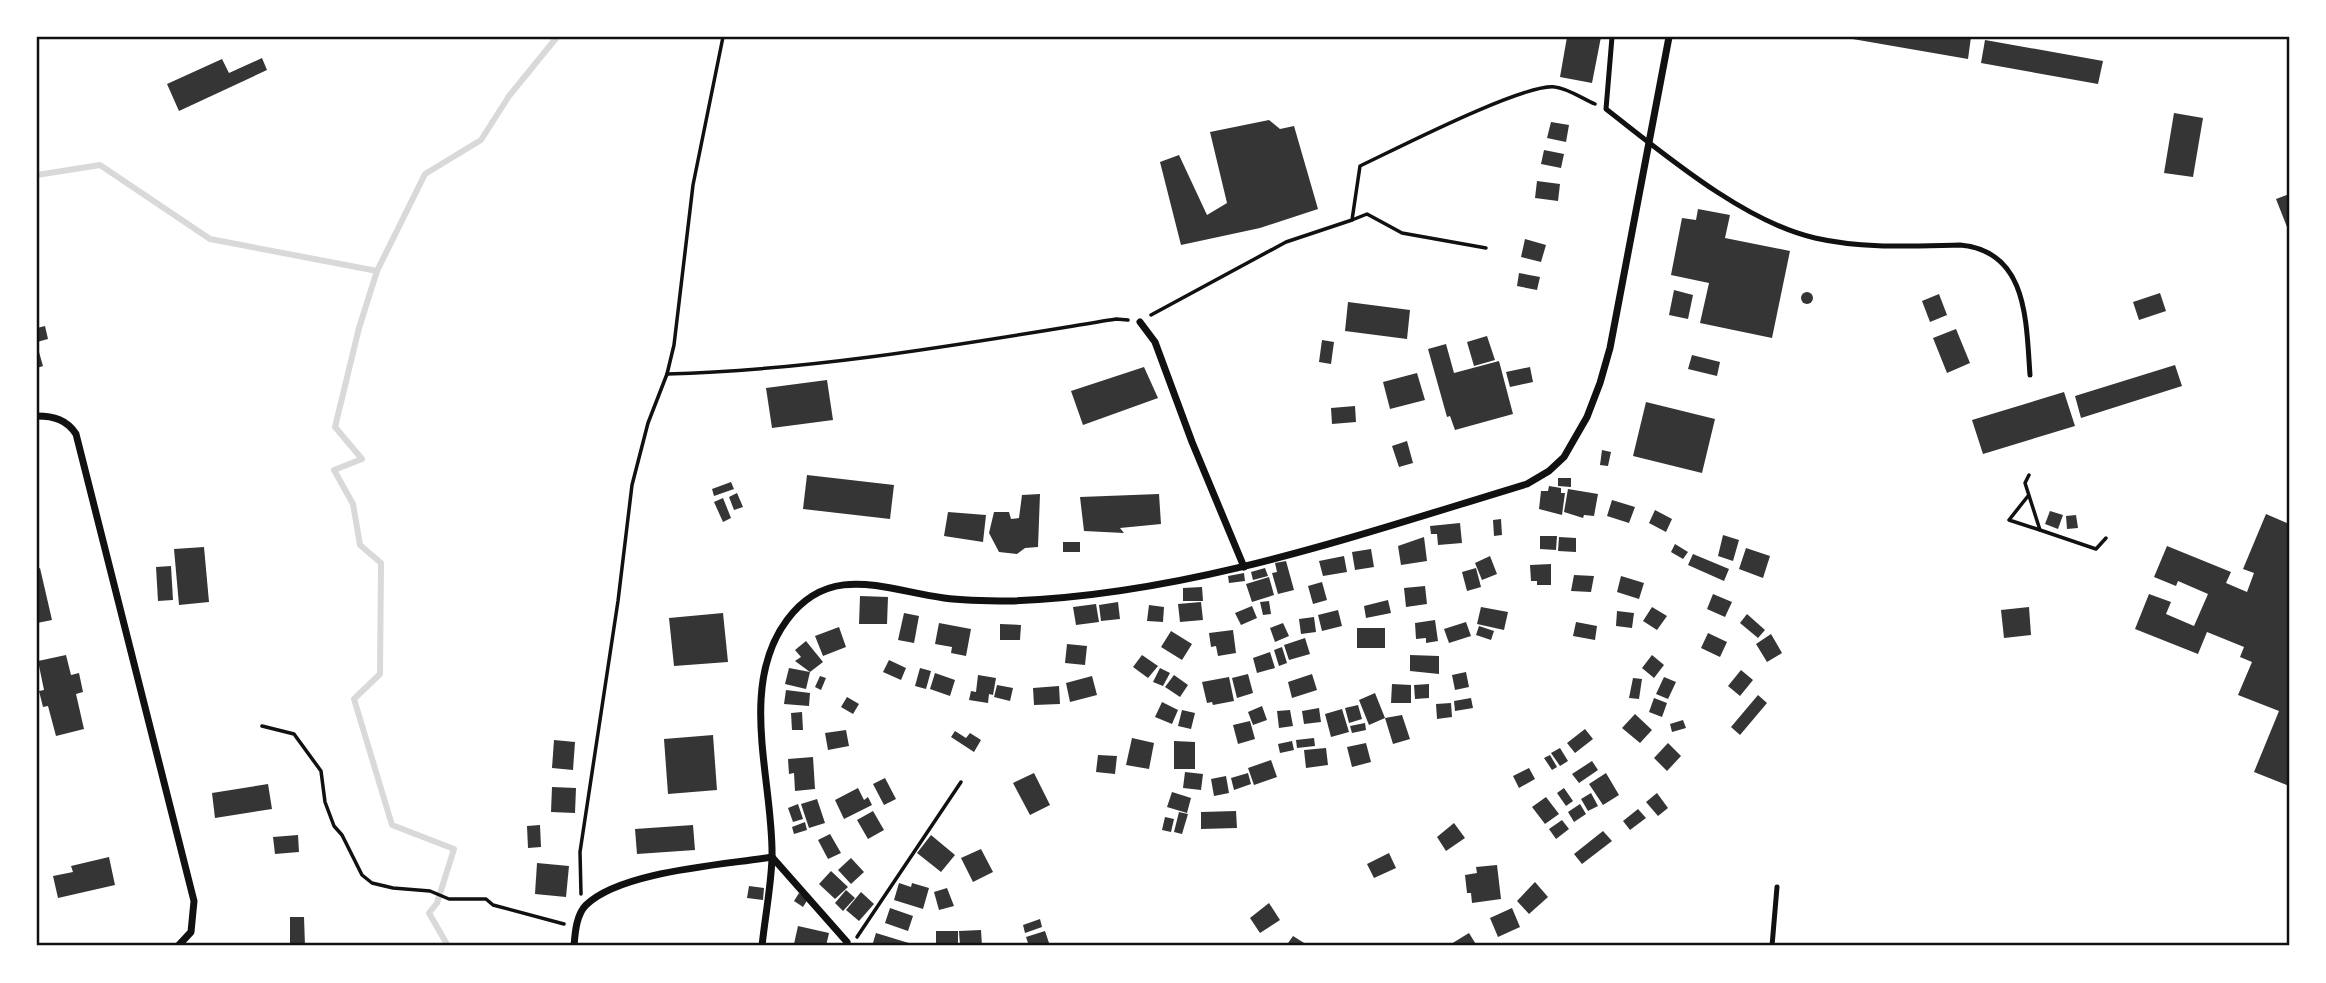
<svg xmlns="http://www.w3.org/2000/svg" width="2326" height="983" viewBox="0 0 2326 983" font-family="Figtree,sans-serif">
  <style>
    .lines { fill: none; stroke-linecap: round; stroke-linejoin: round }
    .stream { stroke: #d9d9d9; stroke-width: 6 }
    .building { fill: #353535 }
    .path { stroke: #111; stroke-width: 3.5 }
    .service { stroke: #111; stroke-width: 5 }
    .minor { stroke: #111; stroke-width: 7 }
    .neatline { fill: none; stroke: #111; stroke-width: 2.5 }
  </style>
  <rect width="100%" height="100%" fill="#fff"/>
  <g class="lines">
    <!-- stream -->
    <g class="stream">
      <path d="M37 175 100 165 210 239 377 271"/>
      <path d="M448 946 429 913 437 903 454 849 392 825 354 699 380 674 381 563 360 545 353 504 334 470 362 459 335 427 359 328 377 271 425 174 481 140 509 96 557 37"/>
    </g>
  </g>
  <!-- building -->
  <g class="building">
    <path d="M1567 37H1601L1592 83 1560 77Z"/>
    <path d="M1841 37H1971L1968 59Z"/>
    <path d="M1985 40 2103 61 2098 84 1981 63Z"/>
    <path d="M262 58 267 70 179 111 167 84 222 59 229 73Z"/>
    <path d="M2174 113 2203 118 2193 177 2164 173Z"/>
    <path d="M1269 120 1280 129 1294 126 1318 209 1260 228 1181 245 1160 162 1179 155 1207 215 1227 203 1210 132Z"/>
    <path d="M1551 122 1569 125 1566 142 1547 138Z"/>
    <path d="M1544 150 1564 154 1561 168 1541 164Z"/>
    <path d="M1537 181 1560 184 1558 201 1535 198Z"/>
    <path d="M2289 194V232L2276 199Z"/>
    <path d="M1698 209 1730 215 1725 238 1790 251 1772 338 1700 323 1709 283 1671 275 1682 218 1696 220Z"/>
    <path d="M1525 239 1546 245 1541 262 1521 257Z"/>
    <path d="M1519 273 1540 277 1537 290 1517 286Z"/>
    <path d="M1674 290 1693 295 1688 319 1669 315Z"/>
    <circle cx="1807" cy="298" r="6"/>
    <path d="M2160 293 2166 311 2139 320 2133 302Z"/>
    <path d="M1939 294 1947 315 1930 322 1922 301Z"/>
    <path d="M1348 302 1410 310 1407 339 1345 331Z"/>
    <path d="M45 326 48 339 37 342V328Z"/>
    <path d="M1956 329 1970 363 1947 373 1933 338Z"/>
    <path d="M1487 336 1495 360 1474 366 1467 342Z"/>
    <path d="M1322 340 1334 342 1331 364 1319 362Z"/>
    <path d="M1446 344 1454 373 1499 361 1513 414 1455 430 1450 416 1447 417 1428 349Z"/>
    <path d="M37 345 43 366 37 368Z"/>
    <path d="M1692 355 1720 362 1717 376 1688 369Z"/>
    <path d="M2175 365 2182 386 2081 418 2075 396Z"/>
    <path d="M1144 367 1158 398 1083 425 1071 391Z"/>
    <path d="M1530 367 1533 382 1510 387 1506 372Z"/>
    <path d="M1417 373 1425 400 1390 409 1383 382Z"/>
    <path d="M827 380 833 420 772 428 766 388Z"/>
    <path d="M2064 392 2075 426 1983 454 1972 420Z"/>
    <path d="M1646 402 1715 419 1702 473 1633 456Z"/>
    <path d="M1355 406 1356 422 1332 424 1331 408Z"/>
    <path d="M1407 441 1413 463 1399 467 1392 446Z"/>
    <path d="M1602 450 1611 452 1608 466 1600 465Z"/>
    <path d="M807 475 894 485 890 519 803 509Z"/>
    <path d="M1558 478H1571V487L1558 486Z"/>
    <path d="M731 482 734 489 714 496 712 489Z"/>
    <path d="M1549 486 1561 488V493H1565L1562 515 1539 509 1541 491H1548Z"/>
    <path d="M1568 489 1598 494 1594 516 1584 515 1583 518 1564 512Z"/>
    <path d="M737 493 743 507 734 510 729 497Z"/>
    <path d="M1040 494 1038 547 1025 548 1017 554 999 552 989 533 994 512H1009L1011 519 1019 518 1022 495Z"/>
    <path d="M1159 494 1161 524 1120 528 1124 533 1084 531 1080 497Z"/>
    <path d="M723 498 731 518 723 522 714 502Z"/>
    <path d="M1612 500 1635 507 1629 523 1607 516Z"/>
    <path d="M1655 510 1672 519 1666 532 1649 523Z"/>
    <path d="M2050 511 2063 515 2058 529 2045 524Z"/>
    <path d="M948 512 986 515 983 542 944 536Z"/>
    <path d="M2266 514 2289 524V786L2254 772 2279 711 2238 695 2252 662 2240 657 2244 647 2207 632 2198 654 2135 629 2149 594 2171 602 2166 614 2194 626 2208 594 2178 581 2176 586 2154 577 2167 546 2231 572 2226 583 2247 592 2254 573 2243 569Z"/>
    <path d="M2076 515 2078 528 2067 529 2066 516Z"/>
    <path d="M1501 519 1502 535 1494 536 1493 520Z"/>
    <path d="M1460 523 1462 543 1438 545 1437 534H1431L1430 526Z"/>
    <path d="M1723 535 1739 540 1733 561 1718 556Z"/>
    <path d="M1540 536H1557L1556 550 1540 549Z"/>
    <path d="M1424 537 1427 561 1401 565 1398 546Z"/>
    <path d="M1559 537 1576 538V552L1558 551Z"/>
    <rect x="1063" y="542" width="17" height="10"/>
    <path d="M1675 544 1688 552 1683 559 1671 552Z"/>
    <path d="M204 547 209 602 179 605 174 549Z"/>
    <path d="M1746 548 1770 556 1763 578 1739 569Z"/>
    <path d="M1371 549 1374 567 1355 570 1352 552Z"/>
    <path d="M1693 554 1729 569 1724 581 1688 565Z"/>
    <path d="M1344 556 1347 572 1323 576 1319 561Z"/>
    <path d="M1490 556 1497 574 1482 580 1475 563Z"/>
    <path d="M1286 561 1294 590 1278 594 1272 573 1277 572 1275 563Z"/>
    <path d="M1551 564V585H1537V581H1531L1530 565Z"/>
    <path d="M171 566 173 600 158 601 156 567Z"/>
    <path d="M40 568 52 620 37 623V569Z"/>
    <path d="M1265 568 1268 576 1253 580 1251 572Z"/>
    <path d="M1476 568 1481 587 1467 591 1462 572Z"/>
    <path d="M1244 573 1245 581 1229 583 1228 576Z"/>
    <path d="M1574 575 1594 576 1591 592 1571 591Z"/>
    <path d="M1621 576 1644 583 1639 599 1617 592Z"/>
    <path d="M1269 577 1274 595 1252 602 1246 584Z"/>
    <path d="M1322 582 1327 600 1313 604 1308 586Z"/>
    <path d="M1425 586 1427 604 1406 607 1404 588Z"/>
    <path d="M1202 587 1203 601H1183V588Z"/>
    <path d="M1713 594 1732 602 1725 617 1707 609Z"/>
    <path d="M860 596 888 597 887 624H859Z"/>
    <path d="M1388 600 1391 613 1366 618 1364 606Z"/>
    <path d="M1269 601 1271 614 1263 615 1260 602Z"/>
    <path d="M1118 602 1120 619 1101 621 1099 605Z"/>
    <path d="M1201 602 1203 620 1180 622 1178 604Z"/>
    <path d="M1096 604 1099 622 1076 625 1073 607Z"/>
    <path d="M1149 605 1164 607 1163 622 1147 621Z"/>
    <path d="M1252 606 1257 618 1241 625 1235 613Z"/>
    <path d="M1481 607 1508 612 1504 630 1477 624Z"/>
    <path d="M1652 607 1667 616 1657 630 1643 621Z"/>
    <path d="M2029 607 2031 635 2004 638 2001 610Z"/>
    <path d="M1338 610 1342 626 1322 631 1318 615Z"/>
    <path d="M1617 611 1634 613 1632 628 1616 626Z"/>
    <path d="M723 613 728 662 674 666 669 618Z"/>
    <path d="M904 613 919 616 914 643 898 640Z"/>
    <path d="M1747 614 1765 630 1758 638 1740 623Z"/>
    <path d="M1314 617 1316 632 1301 634 1299 619Z"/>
    <path d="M1435 620 1438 641 1426 643V638L1416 639 1415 623Z"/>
    <path d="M1466 622 1471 636 1449 643 1444 629Z"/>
    <path d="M1576 622 1597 626 1595 640 1573 636Z"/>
    <path d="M939 623 971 629 966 656 951 653 952 647 935 644Z"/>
    <path d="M1283 623 1289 636 1275 642 1270 628Z"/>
    <path d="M1000 624 1021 625 1020 640H1000Z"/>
    <path d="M1479 626 1494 631 1491 640 1476 635Z"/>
    <path d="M839 627 846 647 823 656 815 636Z"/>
    <rect x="1357" y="628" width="28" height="20"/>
    <path d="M1233 630 1236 653 1218 656 1216 646 1211 647 1209 633Z"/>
    <path d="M1171 631 1192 644 1182 660 1161 647Z"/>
    <path d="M1708 633 1727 642 1720 657 1701 648Z"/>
    <path d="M1771 634 1782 653 1767 662 1756 644Z"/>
    <path d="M1305 638 1310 654 1289 660 1284 645Z"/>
    <path d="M806 641 823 662 810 672 795 661 801 657 795 650Z"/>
    <path d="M1067 644 1087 646 1085 665 1065 663Z"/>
    <path d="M1282 647 1287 663 1279 666 1274 650Z"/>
    <path d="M1270 652 1275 668 1257 673 1253 658Z"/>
    <path d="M66 655 71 675 79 673 83 692 76 694 84 729 56 736 48 706 43 707 39 691 44 690 38 661Z"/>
    <path d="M1142 655 1158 666 1148 678 1133 667Z"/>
    <path d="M1410 655 1439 656V674L1410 671Z"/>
    <path d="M1652 655 1664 665 1654 678 1642 668Z"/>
    <path d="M889 660 906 668 901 680 883 672Z"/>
    <path d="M789 668 810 672 806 689 785 684Z"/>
    <path d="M920 668 931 671 926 689 915 686Z"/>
    <path d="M1160 668 1170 673 1163 686 1153 682Z"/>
    <path d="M1741 670 1753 680 1740 696 1728 686Z"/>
    <path d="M1466 672 1469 687 1455 690 1452 675Z"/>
    <path d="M935 673 955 680 950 696 930 689Z"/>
    <path d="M1248 674 1253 693 1237 698 1232 678Z"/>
    <path d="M1312 674 1317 690 1292 698 1288 682Z"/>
    <path d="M978 675 996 678 993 695 989 694 988 703 969 700 971 691 976 692Z"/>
    <path d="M1174 675 1188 685 1180 697 1165 687Z"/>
    <path d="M820 676 826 678 821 690 815 687Z"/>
    <path d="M1092 676 1097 695 1070 702 1066 683Z"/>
    <path d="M1229 677 1234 701 1213 705 1212 702 1207 703 1202 682Z"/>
    <path d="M1664 677 1676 682 1668 699 1656 694Z"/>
    <path d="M1633 678 1642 679 1639 699 1629 698Z"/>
    <path d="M1392 684 1411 685V703H1391Z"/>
    <path d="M1429 684V698L1415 699 1414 685Z"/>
    <path d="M997 685 1013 688 1010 701 994 697Z"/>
    <path d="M1059 686 1060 704 1034 705 1033 688Z"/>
    <path d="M786 690 810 693 809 706 784 704Z"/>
    <path d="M1375 693 1385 718 1402 715 1410 739 1393 744 1385 718 1369 725 1359 700Z"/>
    <path d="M1758 695 1767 703 1740 735 1731 727Z"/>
    <path d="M847 697 859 704 853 714 841 707Z"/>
    <path d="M1471 698 1473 708 1455 711 1454 701Z"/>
    <path d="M1654 698 1667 703 1662 717 1649 712Z"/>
    <path d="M1162 702 1178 710 1172 724 1155 717Z"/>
    <path d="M1451 703 1452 717 1437 719 1436 704Z"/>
    <path d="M1358 705 1362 719 1349 723 1345 708Z"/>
    <path d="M1262 706 1267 720 1253 725 1248 712Z"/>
    <path d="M1319 708 1321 722 1304 724 1302 711Z"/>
    <path d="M1342 709 1349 732 1331 737 1325 714Z"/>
    <path d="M1182 710 1195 713 1191 729 1178 726Z"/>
    <path d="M1290 710 1293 726 1279 728 1277 711Z"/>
    <path d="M802 712 803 730H792L791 713Z"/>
    <path d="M1635 714 1652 730 1640 743 1622 728Z"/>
    <path d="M1683 720 1686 728 1672 732 1670 724Z"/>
    <path d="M1250 721 1255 739 1238 744 1233 725Z"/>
    <path d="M1365 723 1366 730 1352 733 1350 726Z"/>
    <path d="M1585 729 1593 739 1575 753 1567 743Z"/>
    <path d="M846 730 849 746 828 750 825 733Z"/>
    <path d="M955 731 966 738 970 733 981 740 974 752 951 737Z"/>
    <path d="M713 735 717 790 668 794 664 739Z"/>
    <path d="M1132 738 1154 743 1149 769 1126 765Z"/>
    <path d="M1314 738 1315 746 1297 748 1296 740Z"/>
    <path d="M554 740 575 742 573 770 552 768Z"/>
    <path d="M1174 741 1195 742V769H1174Z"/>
    <path d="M1292 741 1294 750 1280 753 1278 744Z"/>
    <path d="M1366 743 1371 762 1352 767 1347 747Z"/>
    <path d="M1668 743 1681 756 1667 771 1654 758Z"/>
    <path d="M1326 748 1328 765 1306 768 1304 750Z"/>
    <path d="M1560 748 1568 761 1560 766 1551 753Z"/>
    <path d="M1098 755 1117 756 1115 774 1096 772Z"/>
    <path d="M1550 755 1557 767 1552 770 1544 758Z"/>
    <path d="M813 757 815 789 795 791 794 773 789 774 788 759Z"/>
    <path d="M1271 760 1277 777 1254 785 1248 768Z"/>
    <path d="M1592 761 1598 770 1579 783 1572 774Z"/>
    <path d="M1529 768 1535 779 1519 788 1513 776Z"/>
    <path d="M1185 772 1203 774 1201 790 1183 788Z"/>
    <path d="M1034 773 1050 805 1030 815 1013 783Z"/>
    <path d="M1248 773 1251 784 1234 790 1231 778Z"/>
    <path d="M1606 773 1619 795 1603 805 1589 784Z"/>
    <path d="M1226 776 1229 793 1214 796 1211 779Z"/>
    <path d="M885 778 896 799 884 805 873 784Z"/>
    <path d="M268 784 272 809 215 818 212 793Z"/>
    <path d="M552 787 576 788 575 813 551 812Z"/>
    <path d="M858 788 864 800 868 797 872 805 844 819 835 800Z"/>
    <path d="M1564 788 1573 801 1566 806 1557 793Z"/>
    <path d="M1172 792 1191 798 1187 813 1167 807Z"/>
    <path d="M1591 793 1598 806 1588 811 1581 799Z"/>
    <path d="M1657 793 1668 808 1658 816 1646 802Z"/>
    <path d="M1546 797 1559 814 1545 824 1532 807Z"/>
    <path d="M817 799 825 823 809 828 801 804Z"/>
    <path d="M798 804 803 819 793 822 788 808Z"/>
    <path d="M1580 804 1586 814 1574 822 1568 812Z"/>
    <path d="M1638 809 1646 818 1630 830 1623 821Z"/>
    <path d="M873 811 884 830 868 839 857 820Z"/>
    <path d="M1236 811 1237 828 1201 829V812Z"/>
    <path d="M1179 812 1188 814 1182 834 1174 832Z"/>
    <path d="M1165 817 1174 819 1171 832 1162 830Z"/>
    <path d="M1562 820 1569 829 1556 839 1549 829Z"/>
    <path d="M805 822 807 830 794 834 792 827Z"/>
    <path d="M1454 823 1465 838 1446 851 1437 837Z"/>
    <path d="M540 825 541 847 528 848 527 826Z"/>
    <path d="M693 825 695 850 637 854 635 829Z"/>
    <path d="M1603 831 1612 841 1582 864 1574 854Z"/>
    <path d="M830 834 841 853 828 859 818 840Z"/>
    <path d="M298 835 299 852 275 854 273 837Z"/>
    <path d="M931 835 955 855 941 872 917 853Z"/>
    <path d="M981 849 993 872 973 882 961 858Z"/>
    <path d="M1389 853 1396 868 1374 878 1367 864Z"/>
    <path d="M109 857 115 885 58 898 53 876 73 872 71 866Z"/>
    <path d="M851 858 864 872 851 884 838 870Z"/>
    <path d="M537 863 569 866 566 897 535 894Z"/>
    <path d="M1497 865 1501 899 1472 903 1471 893H1467L1465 875 1477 873 1476 867Z"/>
    <path d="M831 871 848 887 835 899 819 884Z"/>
    <path d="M1535 882 1548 897 1529 914 1517 901Z"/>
    <path d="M899 883 911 887 912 883 929 888 923 909 894 900Z"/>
    <path d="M749 886 764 888 763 900 747 898Z"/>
    <path d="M947 888 954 906 939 910 934 892Z"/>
    <path d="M846 890 855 898 843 911 835 903Z"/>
    <path d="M861 892 874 904 859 921 846 910Z"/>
    <path d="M799 893 808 899 803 907 794 901Z"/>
    <path d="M1269 903 1280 920 1260 933 1250 918Z"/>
    <path d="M890 908 913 916 908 931 885 923Z"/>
    <path d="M1512 908 1520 927 1498 937 1490 918Z"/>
    <path d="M290 917H304L305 946H290Z"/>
    <path d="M1040 919 1042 927 1025 933 1023 925Z"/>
    <path d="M798 926 829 933 826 946 794 944Z"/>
    <path d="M981 930 982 946H960L959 931Z"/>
    <rect x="936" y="931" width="22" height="15"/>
    <path d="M1045 931 1050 946H1029L1026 937Z"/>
    <path d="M876 933 912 944 911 946H872Z"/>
    <path d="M1469 933 1477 946H1453L1451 944Z"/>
    <path d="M1293 936 1309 946H1286Z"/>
  </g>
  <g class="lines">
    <!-- path -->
    <g class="path">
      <path d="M1352 220 1367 214 1402 233 1486 248"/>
      <path d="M1151 315 1286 242 1352 220 1360 166C1394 150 1524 83 1555 87 1567 88 1583 99 1595 104"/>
      <path d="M667 374C817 370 968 343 1116 319L1128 320"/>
      <path d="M2029 475 2025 483 2040 530 2096 549 2106 538"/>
      <path d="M2028 496 2009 520 2040 530"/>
      <path d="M262 726 294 734 321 771 325 802 334 826 342 835 362 875 372 883 393 888 430 891 449 899H486L493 905 564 924"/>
      <path d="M581 894 580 852 618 601 632 485 648 423 667 374 674 345 693 185 723 37"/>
      <path d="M857 937 961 782"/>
    </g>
    <!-- service -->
    <g class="service">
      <path d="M1612 37 1606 109C1664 154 1744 222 1815 238 1863 249 1912 246 1960 245 2028 251 2026 321 2030 375"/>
      <path d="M1772 946 1777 887"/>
    </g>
    <!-- minor -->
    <g class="minor">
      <path d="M1140 322 1155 342 1192 442 1244 567"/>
      <path d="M37 416C54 416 67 420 76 434L194 901 191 932 178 946"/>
      <path d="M772 857 847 942"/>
      <path d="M574 946C575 934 576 915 586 905 621 871 723 865 772 857"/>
      <path d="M762 946C765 917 771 887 772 858 774 784 737 687 787 620 830 562 885 590 944 598 966 601 989 601 1010 601 1188 595 1358 535 1527 484L1549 471 1564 457 1587 417 1600 383 1610 348 1669 37"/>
    </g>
  </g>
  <!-- border -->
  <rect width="2326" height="983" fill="none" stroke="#ffffff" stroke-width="77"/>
  <rect x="38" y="38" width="2250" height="906" class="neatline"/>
</svg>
